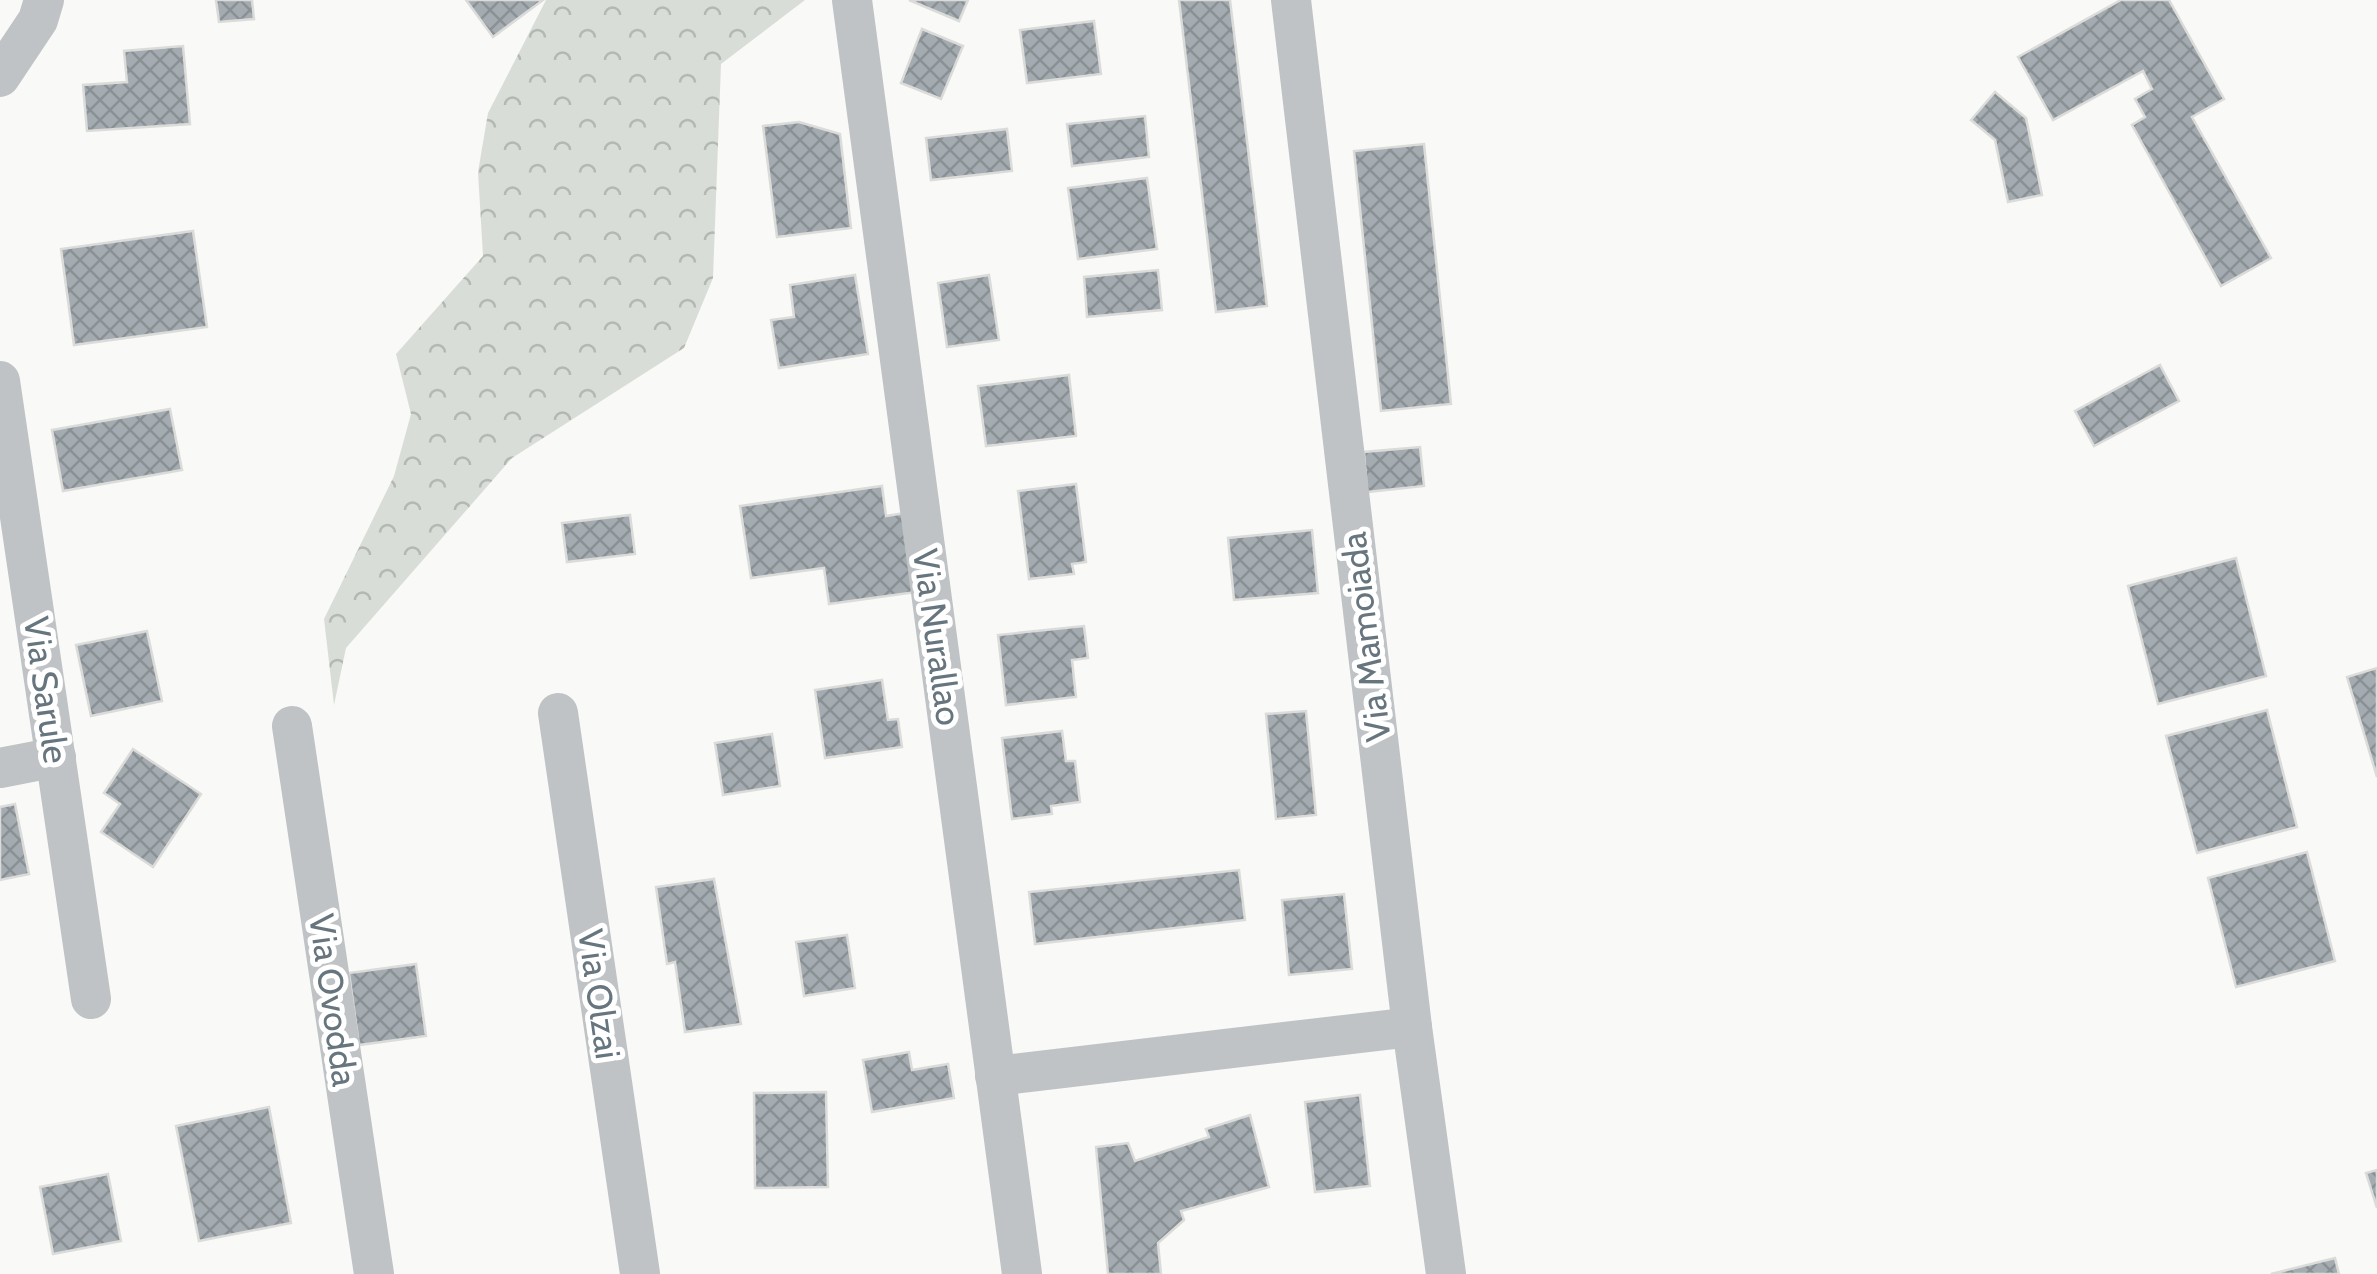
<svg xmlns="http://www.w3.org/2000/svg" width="2377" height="1274" viewBox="0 0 2377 1274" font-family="Cabin,sans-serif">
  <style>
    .forest { fill: url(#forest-crowns) }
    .building { fill: url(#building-cross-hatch); stroke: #dbdbd9; stroke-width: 2.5 }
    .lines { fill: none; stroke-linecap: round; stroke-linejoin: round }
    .minor { stroke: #bfc3c6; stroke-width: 40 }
    .labels { text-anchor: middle; stroke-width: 10; stroke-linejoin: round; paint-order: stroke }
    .street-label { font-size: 35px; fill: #67757e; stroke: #fff }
  </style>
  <defs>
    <pattern id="forest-crowns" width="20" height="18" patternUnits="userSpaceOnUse" patternTransform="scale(2.5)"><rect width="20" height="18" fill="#d9ddd7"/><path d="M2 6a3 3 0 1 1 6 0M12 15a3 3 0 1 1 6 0" fill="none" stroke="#b4b8b4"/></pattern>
    <pattern id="building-cross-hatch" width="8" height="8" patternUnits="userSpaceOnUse" patternTransform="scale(2.5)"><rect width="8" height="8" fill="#a4acb1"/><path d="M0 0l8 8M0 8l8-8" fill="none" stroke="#899195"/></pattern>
  </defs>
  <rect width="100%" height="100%" fill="#f9f9f7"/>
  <!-- forest -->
  <path class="forest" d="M546 0H805L721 64 713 278 684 348 512 458 346 648 334 705 324 619 394 476 411 414 396 354 483 256 478 172 488 113Z"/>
  <!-- building -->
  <g class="building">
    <path d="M216 0H252L254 19 219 22Z"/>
    <path d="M466 0H543L493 37Z"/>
    <path d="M909 0H968L959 21Z"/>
    <path d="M1179 0H1230L1267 306 1216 312Z"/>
    <path d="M2121 0H2169L2224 99 2192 117 2271 258 2221 286 2132 125 2145 117 2135 99 2152 89 2143 71 2053 120 2018 57Z"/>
    <path d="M1094 21 1101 74 1027 83 1020 30Z"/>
    <path d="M922 29 963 46 941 99 901 83Z"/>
    <path d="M183 46 190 124 87 131 83 85 127 82 124 51Z"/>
    <path d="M1995 92 2026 118 2042 195 2008 202 1995 140 1971 120Z"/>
    <path d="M1145 116 1149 157 1072 166 1067 124Z"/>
    <path d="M799 122 840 134 851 228 777 237 763 126Z"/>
    <path d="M1007 129 1012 171 931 180 926 138Z"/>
    <path d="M1424 144 1451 404 1381 411 1354 151Z"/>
    <path d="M1147 178 1157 249 1078 259 1068 188Z"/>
    <path d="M193 231 207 327 74 345 61 249Z"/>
    <path d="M1158 270 1162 310 1087 317 1084 277Z"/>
    <path d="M855 275 868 354 779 368 771 320 794 317 790 285Z"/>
    <path d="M989 275 999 340 947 347 938 283Z"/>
    <path d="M2160 365 2179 401 2094 446 2075 411Z"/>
    <path d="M1069 375 1076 436 986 446 978 386Z"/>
    <path d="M170 409 182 470 63 491 52 430Z"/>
    <path d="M1420 447 1424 486 1367 492 1364 452Z"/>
    <path d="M1076 484 1086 562 1072 564 1074 574 1029 579 1018 491Z"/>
    <path d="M882 486 886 516 905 513 916 592 829 604 824 568 751 578 740 506Z"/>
    <path d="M630 515 635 554 567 562 562 523Z"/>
    <path d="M1312 530 1318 593 1234 600 1228 538Z"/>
    <path d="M2236 558 2266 676 2158 704 2128 586Z"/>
    <path d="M1084 626 1088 658 1072 660 1076 697 1006 705 998 635Z"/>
    <path d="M147 631 162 701 91 716 76 645Z"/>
    <path d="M2377 668V777L2347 677Z"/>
    <path d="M882 680 888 720 898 719 902 747 825 758 815 690Z"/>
    <path d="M2267 710 2297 827 2197 853 2166 736Z"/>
    <path d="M1306 711 1316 815 1276 819 1266 714Z"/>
    <path d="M1062 731 1066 761H1075L1080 802 1051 806 1052 814 1012 819 1002 738Z"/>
    <path d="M772 734 780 786 723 795 715 743Z"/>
    <path d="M133 749 201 794 153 867 101 832 120 804 104 793Z"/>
    <path d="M15 804 29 874 0 880V807Z"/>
    <path d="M2307 852 2335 961 2236 987 2208 878Z"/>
    <path d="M1239 870 1245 920 1035 944 1029 892Z"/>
    <path d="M714 879 741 1024 685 1032 675 962 667 964 656 887Z"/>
    <path d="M1344 894 1352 969 1289 975 1282 900Z"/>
    <path d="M847 935 855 988 804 996 796 942Z"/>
    <path d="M416 964 426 1036 359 1045 349 973Z"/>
    <path d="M909 1052 912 1070 948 1064 954 1098 872 1112 863 1060Z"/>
    <path d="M826 1092 828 1187 755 1188 754 1093Z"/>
    <path d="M1360 1095 1370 1186 1315 1192 1305 1102Z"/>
    <path d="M269 1107 291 1223 199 1241 176 1126Z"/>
    <path d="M1250 1115 1269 1187 1181 1211 1184 1220 1158 1243 1161 1274H1108L1096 1147 1128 1143 1135 1161 1209 1137 1206 1129Z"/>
    <path d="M2377 1170V1208L2366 1173Z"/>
    <path d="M108 1174 121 1241 53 1254 40 1187Z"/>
    <path d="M2335 1258 2339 1274H2271Z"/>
  </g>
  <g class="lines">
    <!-- minor -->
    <g class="minor">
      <path d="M852 0 1022 1274"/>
      <path d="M1291 0 1412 1027 1446 1274"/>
      <path d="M0 77 38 20 44 0"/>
      <path d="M0 381 91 999"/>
      <path d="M558 713 640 1274"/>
      <path d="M292 726 374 1274"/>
      <path d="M0 768 56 757"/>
      <path d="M995 1076 1412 1027"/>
    </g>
  </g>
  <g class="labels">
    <!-- street labels -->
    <g class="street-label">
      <text transform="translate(937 637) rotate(82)" y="12">Via Nurallao</text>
      <text transform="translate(1366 637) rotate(-97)" y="12">Via Mamoiada</text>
      <text transform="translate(46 690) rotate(82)" y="12">Via Sarule</text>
      <text transform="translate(599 994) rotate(82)" y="12">Via Olzai</text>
      <text transform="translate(333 1000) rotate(82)" y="12">Via Ovodda</text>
    </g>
  </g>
</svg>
